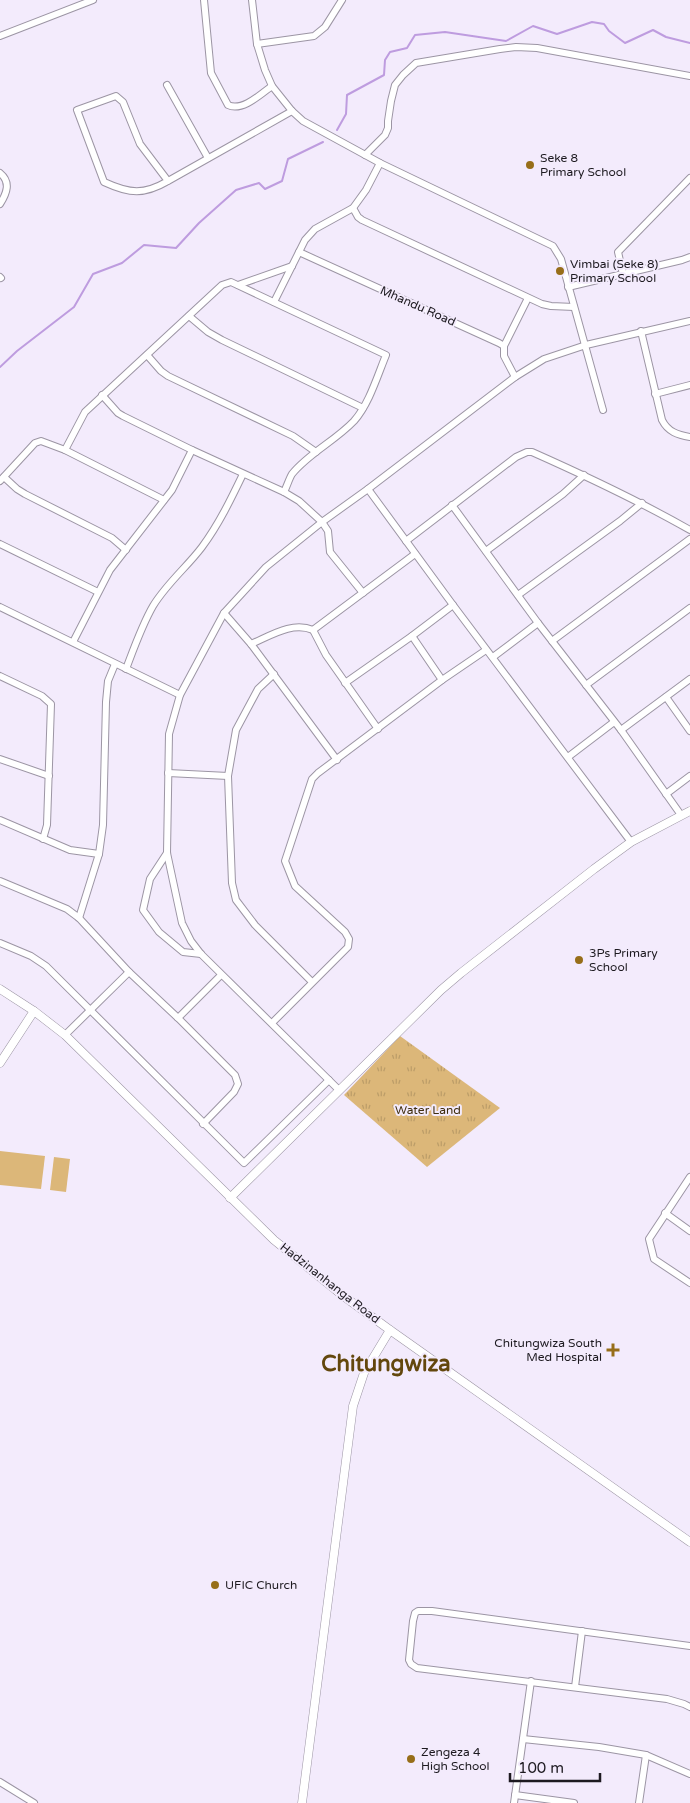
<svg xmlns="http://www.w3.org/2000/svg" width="690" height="1803" viewBox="0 0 690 1803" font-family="'Varela Round',sans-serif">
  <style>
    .park { fill: url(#park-tufts) }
    .pitch { fill: #dcb779 }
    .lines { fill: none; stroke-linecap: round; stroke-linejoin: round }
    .stream { stroke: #be9cdf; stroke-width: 2 }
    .minor-casing { stroke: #9c95a4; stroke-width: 8 }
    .tertiary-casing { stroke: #9c95a4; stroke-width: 9 }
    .minor { stroke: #fff; stroke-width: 6 }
    .tertiary { stroke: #fff; stroke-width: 8 }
    .poi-dot { fill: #976e19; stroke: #f3ebfc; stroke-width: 2 }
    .labels { text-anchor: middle; stroke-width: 4; stroke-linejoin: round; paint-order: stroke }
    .poi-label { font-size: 12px; fill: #1d1a20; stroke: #f3ebfc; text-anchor: start }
    .street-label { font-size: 12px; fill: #1d1a20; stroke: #f3ebfc }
    .park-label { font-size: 12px; fill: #3f2e0e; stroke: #f3ebfc }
    .town-label { font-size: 22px; font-weight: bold; fill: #63470d; stroke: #f3ebfc }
  </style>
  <defs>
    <pattern id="park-tufts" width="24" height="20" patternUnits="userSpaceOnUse" patternTransform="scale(1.25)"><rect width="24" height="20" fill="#dcb779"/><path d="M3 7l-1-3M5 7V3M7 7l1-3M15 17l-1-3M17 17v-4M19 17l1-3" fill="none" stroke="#bc9d68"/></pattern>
  </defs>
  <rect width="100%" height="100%" fill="#f3ebfc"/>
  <!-- park -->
  <path class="park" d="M400 1036 500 1108 427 1167 344 1095Z"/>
  <!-- pitch -->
  <g class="pitch">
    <path d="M0 1151 45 1156 41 1189 0 1185Z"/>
    <path d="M54 1157 70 1159 66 1192 50 1190Z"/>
  </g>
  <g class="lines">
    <!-- stream -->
    <g class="stream">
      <path d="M337 130 346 114 347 95 384 75 385 60 390 52 407 48 415 35 445 32 506 41 533 26 557 34 592 22 604 24 609 31 625 43 653 30 666 37 690 43"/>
      <path d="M0 367 17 351 74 307 93 274 122 263 144 245 176 248 199 223 236 190 259 183 265 189 282 181 288 159 323 142"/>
    </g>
    <defs>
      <g id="minor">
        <path d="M204 0 211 73 228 105C242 112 261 94 272 86"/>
        <path d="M252 0 257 44 265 70 272 86 292 111 303 121 380 163 553 246 561 259 603 410"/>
        <path d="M0 36 93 0"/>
        <path d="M257 44 314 36 325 27 342 0"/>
        <path d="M167 85 208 158"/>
        <path d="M365 155 385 135 388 128V121L391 101 395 85 403 75 416 63 500 49 516 47 537 48 690 76"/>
        <path d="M0 173C11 182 7 193 0 204"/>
        <path d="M168 181 140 144 123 102 116 96 77 110 104 182C130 194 144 195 168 181L292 111"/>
        <path d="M353 208 358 217 362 220 542 304 551 306 574 307"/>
        <path d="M299 252 499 343 504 346V356L515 377"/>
        <path d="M623 274 618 252 690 178"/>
        <path d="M0 277 1 278"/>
        <path d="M238 285 292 266"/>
        <path d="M568 287 682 260 690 257"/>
        <path d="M274 302 305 240 315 229 353 208 366 190 380 163"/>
        <path d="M189 316 208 332 222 340 363 408"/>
        <path d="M641 331 662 420C668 432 678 435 690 437"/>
        <path d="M504 346 528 298"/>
        <path d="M147 355 161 371 168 376 293 436 316 452"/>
        <path d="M655 394 690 385"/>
        <path d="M102 395 118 413 123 416 192 450 284 492 299 501 322 522 328 531 330 552 363 593"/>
        <path d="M65 450 85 412 222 285 231 282 386 355C377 377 369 404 354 421 335 441 309 453 292 474 289 479 287 486 284 492"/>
        <path d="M4 477 17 489 25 494 112 538 126 550"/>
        <path d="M0 481 35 443 41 441 65 450 164 500"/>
        <path d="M368 489 453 605 631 842"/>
        <path d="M452 505 538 623 621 730 681 815"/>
        <path d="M406 541 516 457 527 452H532C586 476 639 501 690 530"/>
        <path d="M0 544 98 592"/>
        <path d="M486 551 563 494 584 475"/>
        <path d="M518 595 620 521 642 503"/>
        <path d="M0 607 180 695"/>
        <path d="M224 613 251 644 337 760"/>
        <path d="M313 630 415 554"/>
        <path d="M412 636 442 680"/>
        <path d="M552 641 690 539"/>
        <path d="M73 642 110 570 172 490 192 450"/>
        <path d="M251 644C270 636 292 621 313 630L326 655 378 729"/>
        <path d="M493 657 538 623"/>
        <path d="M126 669C134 648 142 625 153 606 167 583 187 567 202 547 219 524 231 499 243 474"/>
        <path d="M274 674 258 689 236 730 228 776 232 883 236 900 255 925 312 982"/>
        <path d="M0 676 42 696 51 704 47 825 43 839"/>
        <path d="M345 683 412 636 453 605"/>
        <path d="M586 685 690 608"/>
        <path d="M666 697 690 731"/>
        <path d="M621 730 690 679"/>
        <path d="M568 757 614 722"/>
        <path d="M0 759 49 776"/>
        <path d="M168 773 228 776"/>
        <path d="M666 794 690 776"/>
        <path d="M0 820 70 850 99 854"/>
        <path d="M167 853 150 879 143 910 159 932 183 952 201 954"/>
        <path d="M0 881 67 909 79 918 129 972 178 1018 235 1075 238 1084 234 1092 203 1124"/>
        <path d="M79 918 99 854 103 825 106 702 108 681 115 664"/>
        <path d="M0 943 31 956 46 966 244 1163 329 1080"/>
        <path d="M178 1018 221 975"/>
        <path d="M272 1023 348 947 349 939 345 932 295 886 285 861 312 779 318 773 442 680 486 650"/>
        <path d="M65 1035 129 972"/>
        <path d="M339 1090 201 954 191 941 182 923 167 853 169 734 180 695 224 613 266 567 322 522 368 489 515 377 544 359 586 345 690 321"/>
        <path d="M690 1177 649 1239 654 1259 690 1283"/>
        <path d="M665 1213 690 1231"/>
        <path d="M690 1646 432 1611H418L415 1613 413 1621 409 1660 411 1664 417 1668 667 1699 684 1704 690 1707"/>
        <path d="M575 1687 582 1631"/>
        <path d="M523 1739 599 1747 646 1755 690 1774"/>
        <path d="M0 1782 34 1803"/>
        <path d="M515 1795 574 1803"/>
        <path d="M514 1803 531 1681"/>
        <path d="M639 1803 646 1755"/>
      </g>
      <g id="tertiary">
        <path d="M0 989 34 1011 65 1035 274 1240 342 1295 390 1330 690 1542"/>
        <path d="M0 1063 34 1011"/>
        <path d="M230 1198 441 990 461 973 594 869 631 842 690 811"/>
        <path d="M302 1803 353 1406 364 1373 390 1330"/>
      </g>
    </defs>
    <!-- minor casing -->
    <use href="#minor" class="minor-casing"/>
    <!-- tertiary casing -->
    <use href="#tertiary" class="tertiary-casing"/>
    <!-- minor -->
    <use href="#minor" class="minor"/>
    <!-- tertiary -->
    <use href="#tertiary" class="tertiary"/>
  </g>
  <!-- markers -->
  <g class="poi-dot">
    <circle cx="530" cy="165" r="5"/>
    <circle cx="560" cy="271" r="5"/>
    <circle cx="579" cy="960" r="5"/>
    <path d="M610.5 1342.5h5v5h5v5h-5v5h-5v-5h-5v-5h5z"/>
    <circle cx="215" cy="1585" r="5"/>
    <circle cx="411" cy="1759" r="5"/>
  </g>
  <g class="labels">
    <!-- poi labels -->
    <g class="poi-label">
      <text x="540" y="162">Seke 8<tspan x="540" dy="14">Primary School</tspan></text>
      <text x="570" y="268">Vimbai (Seke 8)<tspan x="570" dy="14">Primary School</tspan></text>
      <text x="589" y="957">3Ps Primary<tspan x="589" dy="14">School</tspan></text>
      <text x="602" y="1347" text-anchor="end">Chitungwiza South<tspan x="602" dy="14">Med Hospital</tspan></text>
      <text x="225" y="1589">UFIC Church</text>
      <text x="421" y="1756">Zengeza 4<tspan x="421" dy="14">High School</tspan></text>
    </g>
    <!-- street labels -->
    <g class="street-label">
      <text transform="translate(418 306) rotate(24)" y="4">Mhandu Road</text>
      <text transform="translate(330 1283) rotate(38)" y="4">Hadzinanhanga Road</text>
    </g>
    <!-- park labels -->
    <g class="park-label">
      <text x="428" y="1114">Water Land</text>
    </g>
    <!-- town labels -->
    <g class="town-label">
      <text x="386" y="1371">Chitungwiza</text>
    </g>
  </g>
  <!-- scale -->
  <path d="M510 1773v8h90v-8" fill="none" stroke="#1d1a20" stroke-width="2.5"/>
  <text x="518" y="1773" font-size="15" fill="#1d1a20" stroke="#f3ebfc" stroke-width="4" paint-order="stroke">100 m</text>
</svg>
